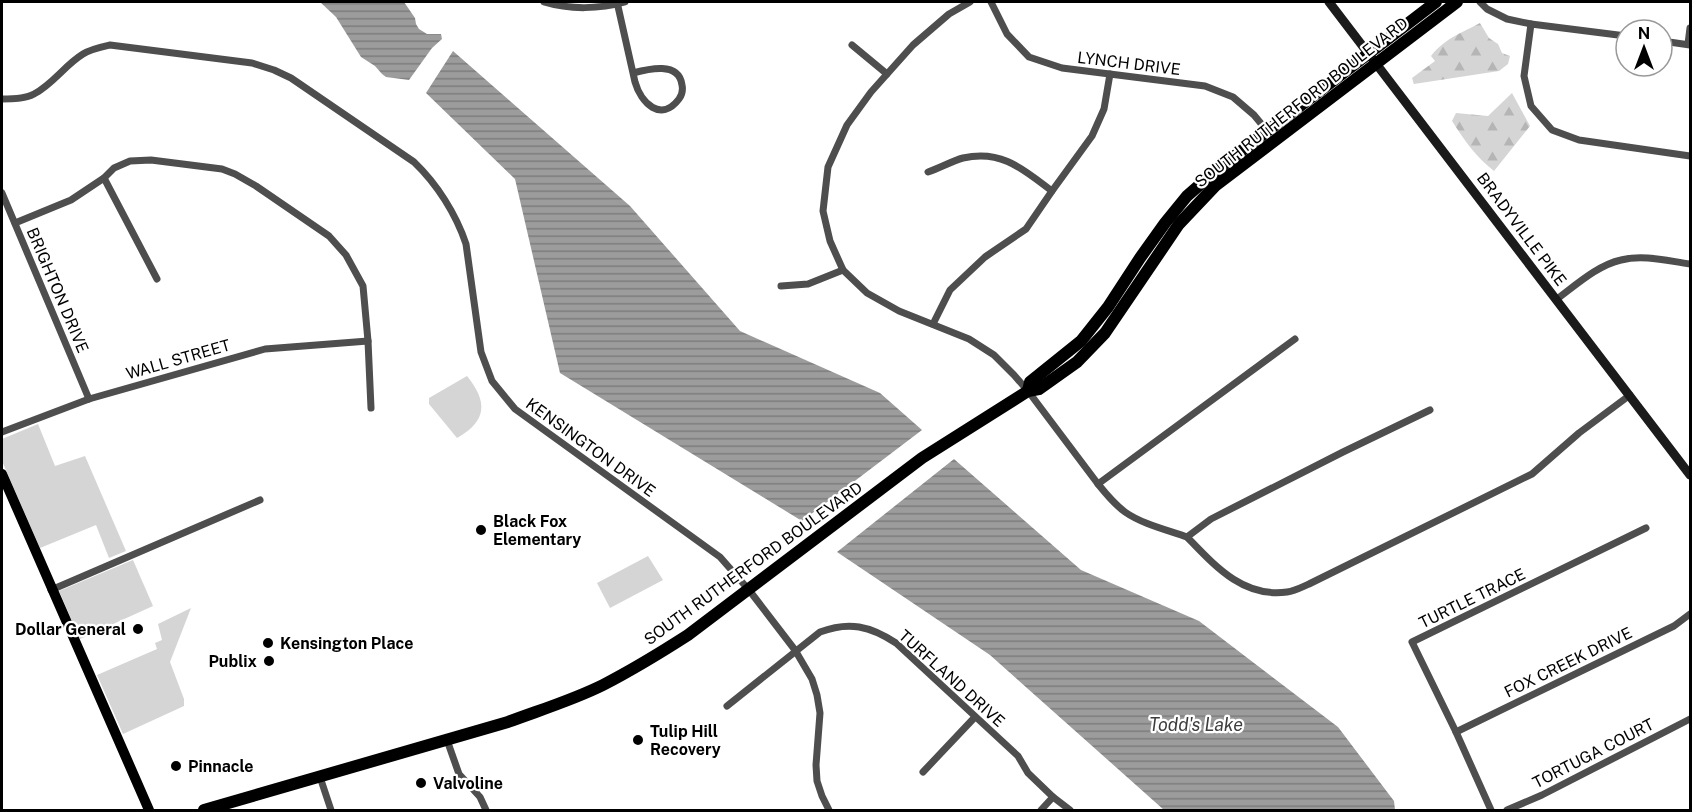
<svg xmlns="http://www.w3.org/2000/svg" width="1692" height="812" viewBox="0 0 1692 812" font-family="'Public Sans',sans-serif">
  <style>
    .grass { fill: #d5d5d5 }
    .forest { fill: url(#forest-firs) }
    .water { fill: url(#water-rules) }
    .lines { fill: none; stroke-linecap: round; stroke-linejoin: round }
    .minor { stroke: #4e4e4e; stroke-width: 7 }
    .secondary { stroke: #1b1b1b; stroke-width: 9 }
    .primary { stroke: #000; stroke-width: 10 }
    .trunk { stroke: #000; stroke-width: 12 }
    .poi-dot { fill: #000; stroke: #fff; stroke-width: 2 }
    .labels { text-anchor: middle; stroke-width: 4.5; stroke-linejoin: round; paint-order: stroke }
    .street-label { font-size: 16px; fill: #000; stroke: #fff }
    .poi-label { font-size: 16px; font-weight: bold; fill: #000; stroke: #fff; text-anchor: start }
    .water-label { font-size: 18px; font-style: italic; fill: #3d3d3d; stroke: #fff }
  </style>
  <defs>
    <pattern id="forest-firs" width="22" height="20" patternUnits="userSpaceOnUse" patternTransform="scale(1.5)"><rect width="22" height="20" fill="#d5d5d5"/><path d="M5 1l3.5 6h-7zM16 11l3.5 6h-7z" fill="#b5b5b5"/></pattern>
    <pattern id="water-rules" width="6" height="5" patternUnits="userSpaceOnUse" patternTransform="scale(1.5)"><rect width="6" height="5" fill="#9c9c9c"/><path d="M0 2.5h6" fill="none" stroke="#7d7d7d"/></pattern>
  </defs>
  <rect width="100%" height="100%" fill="#fff"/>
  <!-- grass -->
  <g class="grass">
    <path d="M467 376C488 402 487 421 457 438L429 404V398Z"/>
    <path d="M38 424 55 466 85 456 126 551 109 558 96 525 40 548 2 461V439Z"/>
    <path d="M648 556 663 580 610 608 597 583Z"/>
    <path d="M133 560 153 606 80 639 59 591Z"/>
    <path d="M191 608 170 662 184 699V706L123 734 97 675 157 649 155 643 162 640 158 624Z"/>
  </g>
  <!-- forest -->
  <g class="forest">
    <path d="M1480 23 1489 38 1498 44 1502 53 1510 56 1508 64 1499 71 1414 84 1412 78 1435 61 1431 56C1445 38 1462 33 1480 23Z"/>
    <path d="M1512 93 1530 126 1494 171C1476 157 1464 140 1452 121L1456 113 1488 116Z"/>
  </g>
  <!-- water -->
  <g class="water">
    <path d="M320 2H404L415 18 416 24 419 29 427 34H441L442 39 432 48 409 80 386 77 382 74 375 66 361 57 336 17Z"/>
    <path d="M453 51 630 206 740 331 880 393 922 430 802 521 560 373 515 179 426 93Z"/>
    <path d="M954 459 1081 570 1199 621 1338 727 1394 801 1395 810H1164L990 655 837 552Z"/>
  </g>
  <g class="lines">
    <!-- minor -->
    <g class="minor">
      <path d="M544 2C570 10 600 9 625 2"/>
      <path d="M617 2 635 82C641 103 661 123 679 99 682 95 683 90 682 85 679 61 648 69 633 73"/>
      <path d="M970 2 949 14 913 45 871 92 847 125 828 167 823 211 830 241 843 270 867 293 899 311 969 339 994 355 1014 375 1028 391 1098 484"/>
      <path d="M991 2 1007 34 1029 57 1062 68 1205 86 1233 97 1254 115 1268 132"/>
      <path d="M1480 2 1487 9 1507 19 1531 24 1626 36"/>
      <path d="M1531 24 1524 76 1531 106 1552 130 1579 140 1690 156"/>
      <path d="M1662 41 1690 45"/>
      <path d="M1688 44 1690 28"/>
      <path d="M852 45 887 74"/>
      <path d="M2 99C12 99 25 99 34 94 53 84 65 65 83 54 91 49 101 47 110 45L252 63 274 70 291 78 414 162C437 184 456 214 466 244L481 352 492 381 515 409 720 557 749 590 795 650 812 679 817 695 820 713 816 765 817 781 822 796 829 810"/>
      <path d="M928 172C940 168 952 161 963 158 1002 149 1024 170 1052 191"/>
      <path d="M104 178 157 279"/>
      <path d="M2 193 89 399"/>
      <path d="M15 223 71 200 104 178 114 168 130 161 151 160 222 169 235 174 256 186 329 236 346 255 363 286 368 341 371 408"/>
      <path d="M781 286 808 284 843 270"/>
      <path d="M1557 299C1576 285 1598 265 1621 260 1643 254 1668 261 1690 264"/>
      <path d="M933 324 950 290 985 257 1026 229 1052 191 1092 136 1104 109 1110 74"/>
      <path d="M1430 410 1343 452 1211 519 1187 537C1215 566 1243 598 1287 592 1295 591 1302 587 1309 584L1532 474 1579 433 1630 395"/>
      <path d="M2 432 89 399 265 349 368 341"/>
      <path d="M1187 537C1167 530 1142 524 1125 512 1114 504 1106 494 1098 484L1295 339"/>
      <path d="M51 590 260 500"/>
      <path d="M727 706 820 632C849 621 870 626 896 643L1018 756 1028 773 1053 797 1070 810"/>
      <path d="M1456 732 1674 626 1690 614"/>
      <path d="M447 740 459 774 480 797 486 810"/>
      <path d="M923 772 975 717"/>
      <path d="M320 777 331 810"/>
      <path d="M1041 810 1053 797"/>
      <path d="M1491 810 1456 732 1412 642 1646 528"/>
      <path d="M1507 810 1542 795 1690 719"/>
    </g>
    <!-- secondary -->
    <path class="secondary" d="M1329 2 1690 475"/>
    <!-- primary -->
    <path class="primary" d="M2 474 149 810"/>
    <!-- trunk -->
    <g class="trunk">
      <path d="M1028 391 1030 382 1081 341 1108 307 1140 258 1165 223 1187 196 1219 168 1436 2"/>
      <path d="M204 810 508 722C540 710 573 700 603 685 632 670 660 653 688 635L922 458 1028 391 1039 389 1077 362 1105 333 1179 224 1215 186 1457 2"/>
    </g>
  </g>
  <!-- markers -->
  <g class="poi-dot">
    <circle cx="481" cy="530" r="6"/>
    <circle cx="138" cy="629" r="6"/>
    <circle cx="268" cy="643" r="6"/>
    <circle cx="269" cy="661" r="6"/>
    <circle cx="638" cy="740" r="6"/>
    <circle cx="176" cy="766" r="6"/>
    <circle cx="421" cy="783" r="6"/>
  </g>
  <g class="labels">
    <!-- street labels -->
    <g class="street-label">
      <text transform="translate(1129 63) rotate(7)" y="6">LYNCH DRIVE</text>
      <text transform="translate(1301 102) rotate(-38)" y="6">SOUTH RUTHERFORD BOULEVARD</text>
      <text transform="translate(1522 229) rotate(53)" y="6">BRADYVILLE PIKE</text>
      <text transform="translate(58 290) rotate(67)" y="6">BRIGHTON DRIVE</text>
      <text transform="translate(178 359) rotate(-16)" y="6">WALL STREET</text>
      <text transform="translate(591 447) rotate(36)" y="6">KENSINGTON DRIVE</text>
      <text transform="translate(753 563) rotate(-36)" y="6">SOUTH RUTHERFORD BOULEVARD</text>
      <text transform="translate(1472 598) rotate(-26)" y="6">TURTLE TRACE</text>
      <text transform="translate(1568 662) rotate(-26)" y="6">FOX CREEK DRIVE</text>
      <text transform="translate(952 678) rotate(42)" y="6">TURFLAND DRIVE</text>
      <text transform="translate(1593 753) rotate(-27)" y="6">TORTUGA COURT</text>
    </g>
    <!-- poi labels -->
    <g class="poi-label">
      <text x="493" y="527">Black Fox<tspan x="493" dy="18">Elementary</tspan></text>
      <text x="126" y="635" text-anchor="end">Dollar General</text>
      <text x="280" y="649">Kensington Place</text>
      <text x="257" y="667" text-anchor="end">Publix</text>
      <text x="650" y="737">Tulip Hill<tspan x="650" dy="18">Recovery</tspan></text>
      <text x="188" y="772">Pinnacle</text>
      <text x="433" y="789">Valvoline</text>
    </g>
    <!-- water labels -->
    <g class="water-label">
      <text x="1196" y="731">Todd's Lake</text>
    </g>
  </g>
  <!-- border -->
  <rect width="1692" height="812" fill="none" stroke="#000000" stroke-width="6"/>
  <!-- north arrow -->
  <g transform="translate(1644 48)"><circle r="28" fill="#ffffff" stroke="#999999" stroke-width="1.5"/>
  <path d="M0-4.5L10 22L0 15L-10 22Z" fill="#000000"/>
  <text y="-9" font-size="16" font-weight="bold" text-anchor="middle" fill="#000000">N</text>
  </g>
</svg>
